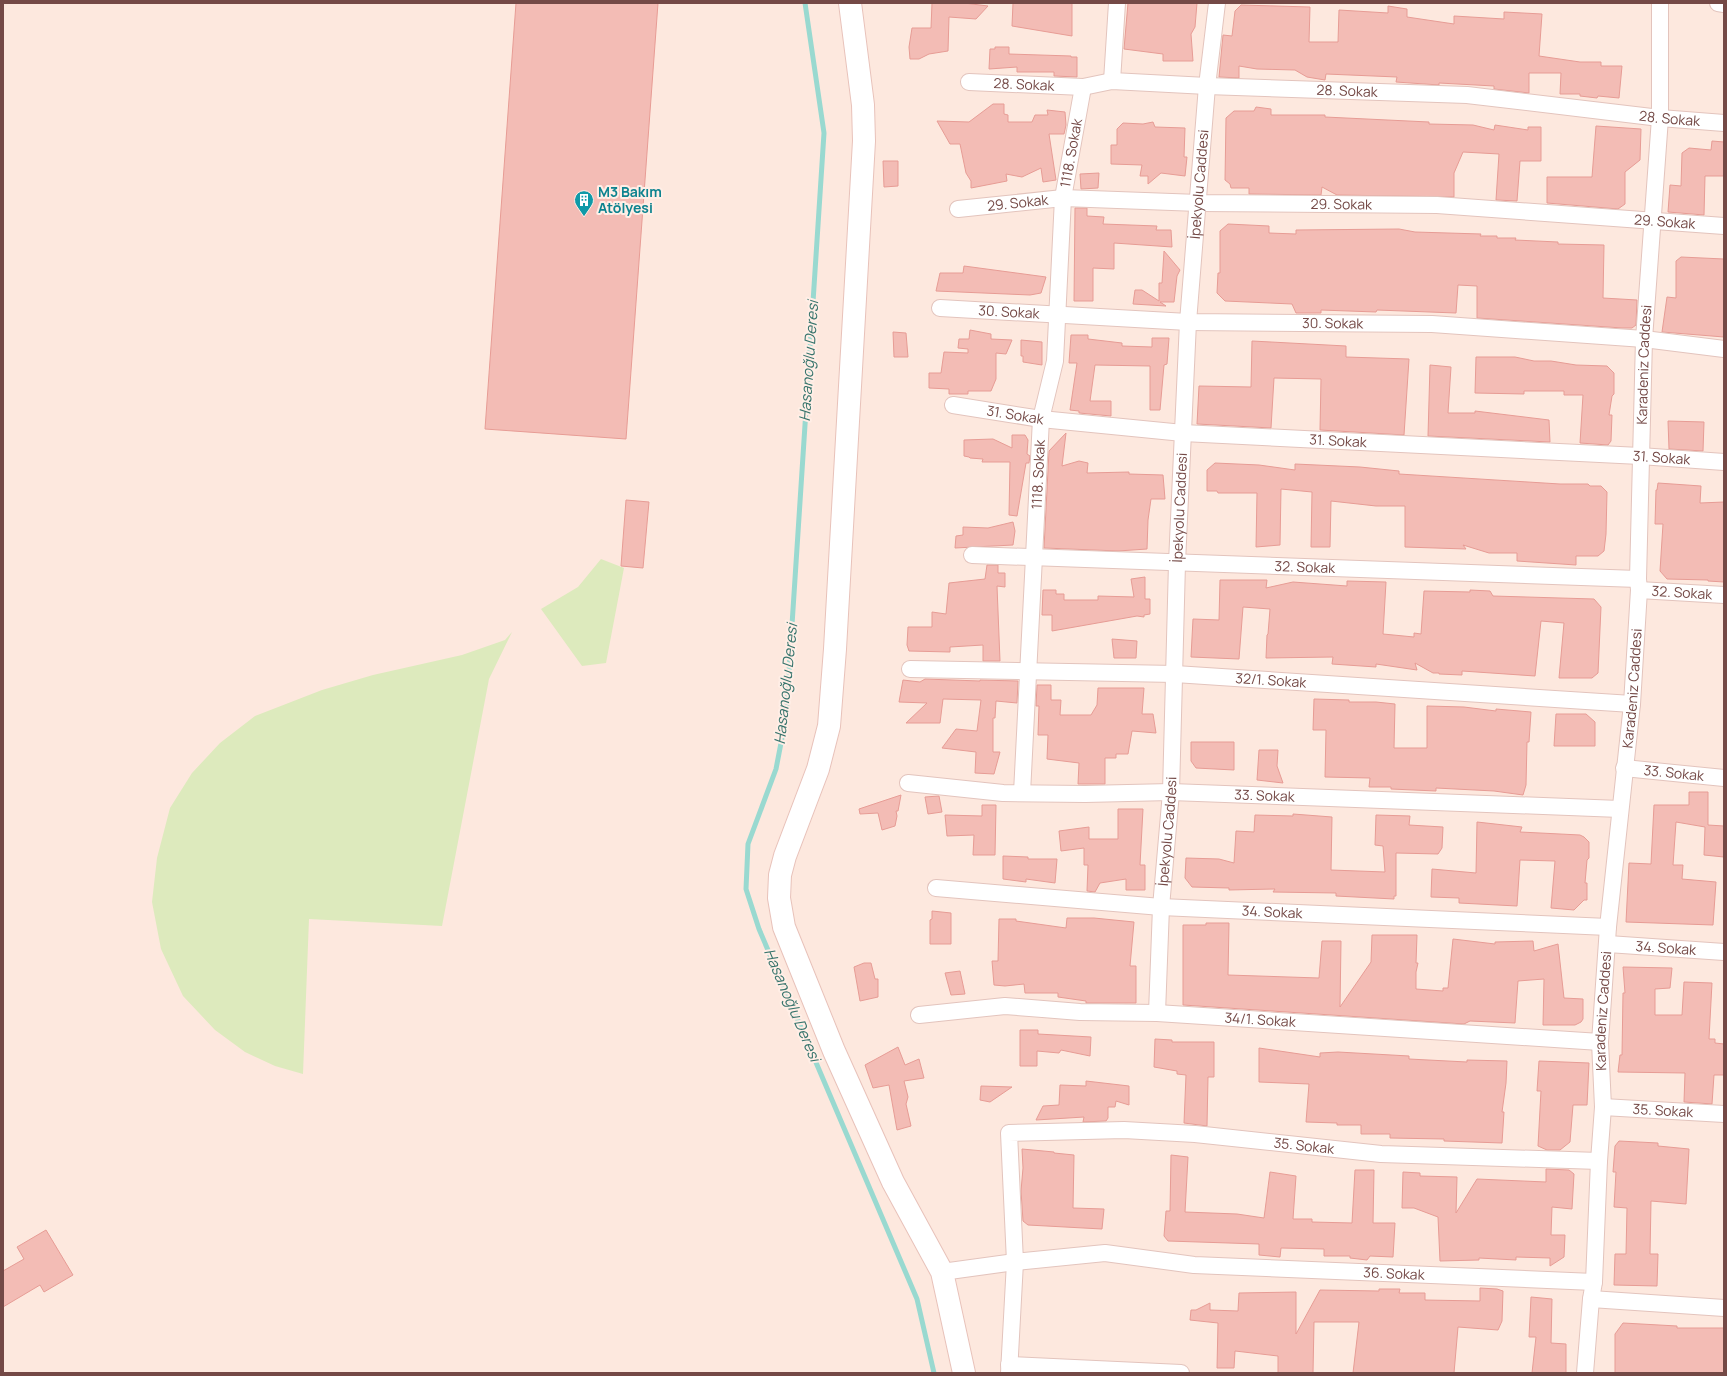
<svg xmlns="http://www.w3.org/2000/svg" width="1727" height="1376" viewBox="0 0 1727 1376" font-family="Manrope,sans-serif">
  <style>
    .green { fill: #ddeabd }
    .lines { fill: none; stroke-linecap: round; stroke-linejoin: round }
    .stream { stroke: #99d9d0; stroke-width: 5 }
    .building { fill: #f3bcb5; stroke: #e79c95 }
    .street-casing { stroke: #e3c4bd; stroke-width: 18 }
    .secondary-casing { stroke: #e8c2ba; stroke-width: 24 }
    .street { stroke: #fff; stroke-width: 16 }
    .secondary { stroke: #fff; stroke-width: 22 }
    .labels { text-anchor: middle; stroke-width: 4; stroke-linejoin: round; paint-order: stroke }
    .street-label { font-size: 14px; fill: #744946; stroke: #ffeee6 }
    .culture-label { font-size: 14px; font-weight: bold; fill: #0d838f; stroke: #ffeee6; text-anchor: start }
    .water-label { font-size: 15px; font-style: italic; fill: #37746c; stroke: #ffeee6 }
  </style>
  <rect width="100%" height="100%" fill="#fde8de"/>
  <!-- green -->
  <g class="green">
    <path d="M601 559 624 568 606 663 582 666 541 609 578 587Z"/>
    <path d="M512 632 489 679 442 926 309 919 303 1074 275 1066 245 1052 215 1030 183 996 161 949 152 902 157 858 170 808 192 773 220 743 255 716 322 690 373 675 462 655 505 640Z"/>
  </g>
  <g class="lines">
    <!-- stream -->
    <path class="stream" d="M805 3 824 133 786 717 776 769 748 844 746 889 759 929 917 1299 934 1373"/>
  </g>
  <!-- building -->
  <g class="building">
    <path d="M516 3H658L626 439 485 429Z"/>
    <path d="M932 3H964L988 6 976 19 949 17 948 51 929 54 919 59H910L909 47 912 28H931Z"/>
    <path d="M1013 3H1072V36L1012 26Z"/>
    <path d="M1128 3H1197L1195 27 1191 34 1193 61H1163V54L1124 49Z"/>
    <path d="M1241 5 1310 7 1309 42H1338L1339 10 1388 13V6L1407 9V17L1454 24V16L1504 19V12L1542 14 1539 56 1580 62H1601V66H1622L1619 98 1598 96 1597 98 1580 96V94H1560L1561 73H1529V93L1494 89V86L1439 83V85L1396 82 1397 77 1326 74 1325 80 1307 77 1295 70 1257 69 1239 66V78L1219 77 1223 35 1232 36 1235 11Z"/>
    <path d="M995 47H1009V54L1071 56V57H1077V77L1054 76V72H1017V67L989 69 990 49H995Z"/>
    <path d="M993 104H1004V114L1008 115V122H1032L1035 115H1048L1047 110 1065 112 1066 125 1064 134H1049L1056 180 1043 182 1041 168 1022 177 1006 174 1007 181 971 188V181L966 173 960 144H950L937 121 969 122Z"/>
    <path d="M1256 107 1271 109V115H1325V117L1429 122V124L1473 125 1494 130 1495 125 1528 130V127H1541V161H1520L1517 201 1496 200 1499 154 1463 152 1454 173V197L1337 195 1322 187 1321 195 1249 194V188H1231L1230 184 1225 180 1226 118 1234 111H1254Z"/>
    <path d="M1153 122 1155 127 1185 128 1184 157H1187L1185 176 1161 173 1148 184V176H1140L1142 165 1111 164V145H1117V129L1123 123 1143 124Z"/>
    <path d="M1596 126 1641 129 1640 160 1625 172V204L1618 209 1547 203V177H1592Z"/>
    <path d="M1712 141 1724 142V176H1705L1704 215 1668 212 1670 185 1681 186 1682 153 1689 148 1711 150Z"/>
    <path d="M883 161H898V186L884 187Z"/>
    <path d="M1099 173 1098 188 1081 189 1080 174Z"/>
    <path d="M1075 208H1087V216L1104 217 1103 224 1157 226 1156 230H1171L1172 247 1114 243V269L1093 268V301H1074Z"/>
    <path d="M1228 224 1269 226V233L1296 234V230L1399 229 1415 232 1481 234 1480 236H1497V238H1516L1515 240 1558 242V244L1604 245 1603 298 1637 300 1636 325 1632 328H1622L1477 318V286L1458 285 1456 313 1377 310 1376 312 1321 310V313H1296L1292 304 1225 301 1217 293 1218 273H1220V231Z"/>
    <path d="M1164 251 1180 270 1177 276 1174 302H1160L1166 306 1133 304 1135 290H1142L1159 301V283H1162Z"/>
    <path d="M1681 257 1724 259V337L1662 332 1667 297 1676 298V261Z"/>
    <path d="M964 266 1046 277 1041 293 1030 295 936 291 940 273H963Z"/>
    <path d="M970 330 991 334V339L1012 340 1006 354 996 353V379L991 391H968V394H949V389L929 388V373H941L944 352 968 353V349L958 348 959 339H969Z"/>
    <path d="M893 332 906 333 908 357H894Z"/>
    <path d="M1071 335H1088V339L1122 343V346L1152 347V338H1169L1167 364 1164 365 1160 410H1150V366L1095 365 1090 401H1111V416L1079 413V411L1070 410 1077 363H1069Z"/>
    <path d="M1021 340 1042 342V365L1023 362V356H1021Z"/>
    <path d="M1252 341 1346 346V357L1409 359 1404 435 1320 430 1321 379 1274 378 1271 428 1197 424 1199 386 1251 387Z"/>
    <path d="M1476 357H1515L1534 361H1551L1576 365 1607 366 1614 373V394L1612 396 1609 415H1612L1611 441 1608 445 1580 443 1583 395H1564V391H1524V394L1475 393Z"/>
    <path d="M1430 365 1451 367 1448 413H1475V411L1549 420 1550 442 1428 436Z"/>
    <path d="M1668 421 1704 422 1703 451 1669 449Z"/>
    <path d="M1066 433 1062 466 1079 461 1088 463 1087 473 1129 472V474L1163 475 1165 499H1151L1148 520 1147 549 1118 551 1044 548 1049 451Z"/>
    <path d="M1012 435H1025L1028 440 1027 454 1030 456 1029 463H1026L1017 516 1009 515 1010 462H982L983 459 970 458 969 457 964 456V440L993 439 1012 448Z"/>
    <path d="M1215 463 1259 465 1295 470V464L1360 467 1399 471V474L1560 484H1588L1590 486H1601L1607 492 1606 534 1604 551 1598 556H1576V565L1517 561V553H1489L1463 545 1466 549 1405 547V506H1376L1331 501 1330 547H1311L1312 492 1281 489 1280 545 1256 547 1257 493H1218L1217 491H1207V470Z"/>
    <path d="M1658 483 1701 486 1700 503 1724 502V582L1708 581V580L1667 579 1660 571 1663 524H1655L1656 490H1657Z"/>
    <path d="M626 500 649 502 643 568 621 566Z"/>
    <path d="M1013 522 1015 531 1013 545 955 548 956 536 963 535V527L988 528Z"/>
    <path d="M987 565H998V573H1005V587L997 586 1000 661H983V645L950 647V652L909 651 907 645 908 627H932V612L946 614 949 583 985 579Z"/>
    <path d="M1145 577V599H1150V614L1144 615V617L1137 616 1052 631V615H1042L1043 590H1056V594H1064V600H1098V596L1134 597 1131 579Z"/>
    <path d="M1220 580H1267L1266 588 1293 582 1347 586V581L1386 582 1383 634 1414 637V633L1421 634 1424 591 1470 592V590L1490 591 1493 596 1594 599 1601 607 1598 673 1592 678H1559L1564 623 1541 621 1535 676 1462 671V675L1439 674V673H1433L1415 663 1417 670 1376 664V667L1332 664 1333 657 1266 658 1267 635 1268 634 1270 609 1243 607 1239 659 1191 657 1193 619 1219 620Z"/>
    <path d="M1112 639 1137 641 1136 658H1114Z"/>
    <path d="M925 679 980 681V680L1018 681 1017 703 996 701 995 718H993V752H1000L994 774 975 773 976 752 942 748 956 729 977 731 981 700 943 699 940 723H906L927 703 899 702 903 680 920 682Z"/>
    <path d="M1037 685H1051V700H1061L1060 715H1091L1097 705 1098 688H1144L1142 714H1153L1156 733 1132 731 1128 754H1116V758H1105V784H1078L1079 763 1047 759 1048 735H1038L1039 706H1036Z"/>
    <path d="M1314 699 1349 700V702H1376L1395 704 1394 748H1427V706L1464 707 1496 711V709L1531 712 1529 742H1527L1526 785 1523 795 1494 791 1436 788V791L1391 789V787H1369L1370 778 1325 777 1326 730H1313Z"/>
    <path d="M1556 714H1586L1595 722V746H1554Z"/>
    <path d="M1191 742H1234V770L1196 768 1191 761Z"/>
    <path d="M1259 750H1278L1277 766 1283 783 1257 780Z"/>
    <path d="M1689 792H1708V825L1724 826V857L1704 855 1705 827 1676 822 1673 865H1683L1682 879 1716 882 1713 925 1626 922 1629 863 1651 864 1654 805H1689Z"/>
    <path d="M901 795 898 811H896L897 816 895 826 882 830 878 813 860 814 859 809Z"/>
    <path d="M939 796 942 812 928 814 925 797Z"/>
    <path d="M982 805H996L995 855H973L974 835 947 836 945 815 982 816Z"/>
    <path d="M1118 809H1143L1140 865H1145V890H1126V879L1100 883 1095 892 1087 891 1088 865H1084V848L1061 851 1059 831 1089 827V839H1118Z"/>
    <path d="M1293 814 1332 817 1331 870 1385 872 1383 846 1375 845 1376 815 1410 816 1409 825 1443 827 1442 848 1438 854 1396 853V896H1394V899L1336 896V893L1273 892 1275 889 1229 890V888L1192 887 1185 878 1186 858 1219 859 1234 863 1236 831 1254 832 1255 815 1293 816Z"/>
    <path d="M1477 822 1522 827 1520 832 1580 835 1584 837 1589 842V858L1587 860 1585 883H1587V900H1584L1574 910 1551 908 1555 861 1520 860 1517 906 1459 903V898L1431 897 1432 869 1476 873Z"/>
    <path d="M1003 856 1028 857V859H1057L1055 883 1026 879V882L1003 879Z"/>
    <path d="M932 911 951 913V944H930V920L932 919Z"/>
    <path d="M1067 918H1094L1134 922 1130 966H1136V1003H1086V1001L1058 997V993H1025L1024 984 1005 986 994 985 992 961H998L999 919H1016V921L1066 928Z"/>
    <path d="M1206 923H1229L1228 975 1319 978 1322 941H1341L1340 1007 1371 962 1372 935H1417L1416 963H1418L1416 972V989L1443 991V988H1448L1453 939 1495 944V942L1533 941 1534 951 1558 944 1564 998 1583 999V1019L1581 1022 1575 1025H1543L1544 979 1518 981 1515 1023 1470 1021 1464 1024 1183 1005V925H1206Z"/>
    <path d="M864 963H871L875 979H878V997L860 1001 854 967Z"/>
    <path d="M1623 967 1672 968 1670 988 1655 989V1015H1682L1684 982 1712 983 1709 1039H1715V1043L1724 1044V1075H1714L1712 1104 1684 1102 1685 1073 1618 1072 1620 1055H1622L1623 993H1625Z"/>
    <path d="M960 971 965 994 951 995 945 973Z"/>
    <path d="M1020 1030H1038V1034L1091 1037 1090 1056 1061 1050 1059 1053 1037 1051V1066H1020Z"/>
    <path d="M1155 1039 1172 1040V1042H1214V1077H1208L1207 1126 1184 1123 1186 1075 1177 1074V1071L1154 1067Z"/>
    <path d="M898 1047 905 1065 919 1059 924 1078 904 1081 908 1097 906 1104 911 1126 897 1130 889 1085 873 1088 865 1065Z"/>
    <path d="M1259 1048 1320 1057V1053L1338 1052 1409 1056V1059L1467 1062V1060L1507 1061 1506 1083 1502 1112H1504L1502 1143 1444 1141V1139L1390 1138V1134H1361V1125H1337V1123L1306 1122 1309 1084 1259 1082Z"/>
    <path d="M1539 1061 1589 1063 1587 1105H1573L1570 1142 1560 1150H1547L1538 1146 1541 1091H1537Z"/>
    <path d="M1086 1081 1129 1086V1105L1116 1101 1115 1107H1108V1118L1106 1121 1083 1122 1084 1117 1036 1120 1043 1106 1059 1105 1060 1085 1086 1086Z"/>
    <path d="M981 1086 1012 1087 990 1102 980 1100Z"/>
    <path d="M1619 1141 1658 1143V1146L1689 1149 1686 1204 1651 1201 1650 1254H1658L1657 1286 1614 1285 1615 1254H1626L1627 1208 1614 1207 1616 1172H1613L1615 1146Z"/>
    <path d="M1022 1149 1054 1152V1153L1074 1155 1073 1208 1104 1209 1102 1229 1028 1225 1023 1221 1021 1191 1023 1168Z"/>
    <path d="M1171 1155 1188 1157 1185 1212 1237 1214 1264 1218 1270 1172 1296 1176 1293 1219H1312V1222L1352 1223 1355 1170H1374L1373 1223H1395L1393 1257 1370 1256 1367 1260 1350 1258V1256H1324V1249L1281 1248 1280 1257 1259 1255V1244L1168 1241 1164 1236 1166 1211H1170Z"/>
    <path d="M1546 1169 1569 1170 1574 1174 1572 1209 1552 1207 1551 1235H1565L1564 1257 1550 1266V1258L1516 1257V1260L1479 1258V1260L1440 1261 1438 1217 1414 1208H1402L1403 1172 1420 1173V1176L1457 1177 1456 1213 1477 1179 1546 1182Z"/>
    <path d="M46 1230 73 1275 44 1292 40 1285 3 1307V1271L24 1259 17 1247Z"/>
    <path d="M1480 1288 1497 1289 1503 1291 1502 1321 1498 1330 1458 1327 1454 1373H1353L1359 1322H1314L1313 1373H1278V1356L1235 1351 1234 1368H1217L1218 1323 1190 1320 1191 1310H1196L1210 1303V1310L1238 1311 1239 1293 1296 1292V1334L1320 1290 1379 1291V1289H1400L1399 1293H1425V1300L1480 1301Z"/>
    <path d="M1531 1297 1552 1299 1551 1343 1566 1344V1373H1532L1536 1337H1529Z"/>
    <path d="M1623 1323 1677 1326V1328H1724V1373H1615V1334Z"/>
  </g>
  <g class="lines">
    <defs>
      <g id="street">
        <path d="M1718 3 1724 4"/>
        <path d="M1112 81 1117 3"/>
        <path id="s1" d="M969 82 1083 87 1112 81 1207 86 1467 95 1660 118 1724 123"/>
        <path id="s2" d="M958 209 1063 198 1199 203 1437 205 1724 226"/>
        <path id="s3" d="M940 308 1188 322 1432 324 1644 339 1724 349"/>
        <path id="s4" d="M953 405 1041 419 1183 433 1640 456 1724 462"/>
        <path id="s5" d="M972 555 1638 579"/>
        <path id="s6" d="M1639 590 1724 595"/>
        <path id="s7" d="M910 669 1175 674 1632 704"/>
        <path id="s8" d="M1624 768 1724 778"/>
        <path id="s9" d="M908 783 1003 793 1085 794 1171 792 1620 809"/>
        <path id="s10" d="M1022 793 1041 419 1055 361 1063 198 1083 87"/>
        <path id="s11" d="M936 888 1161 907 1608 927"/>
        <path id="s12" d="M1608 944 1724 952"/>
        <path id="s13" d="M1157 1013 1161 907 1171 792 1177 563 1188 322 1207 86 1217 3"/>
        <path id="s14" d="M919 1015 1005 1006 1080 1012 1157 1013 1600 1042"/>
        <path id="s15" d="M1603 1107 1724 1114"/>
        <path id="s16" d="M942 1272 1015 1262 1105 1253 1194 1265 1594 1282"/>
        <path d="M1591 1299 1724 1308"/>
        <path d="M1009 1365 1181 1373"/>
        <path id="s17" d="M1009 1373 1015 1262 1009 1133 1124 1130 1195 1134 1381 1154 1599 1161"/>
        <path id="s18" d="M1585 1373 1591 1299 1594 1282 1599 1161 1603 1107 1600 1042 1608 927 1632 704 1639 590 1638 579 1644 339 1660 118V3"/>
      </g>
      <path id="secondary" d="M850 3 863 105 864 141 835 649 829 726 818 769 785 856 780 875 779 898 784 927 834 1051 893 1182 942 1272 964 1373"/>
    </defs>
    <!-- street casing -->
    <use href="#street" class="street-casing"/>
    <!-- secondary casing -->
    <use href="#secondary" class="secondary-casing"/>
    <!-- street -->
    <use href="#street" class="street"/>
    <!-- secondary -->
    <use href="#secondary" class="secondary"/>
  </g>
  <!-- icons -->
  <defs>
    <symbol id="building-pin" viewBox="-11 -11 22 30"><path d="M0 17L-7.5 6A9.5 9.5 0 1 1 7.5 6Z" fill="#0f9aa8" stroke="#ffeee6"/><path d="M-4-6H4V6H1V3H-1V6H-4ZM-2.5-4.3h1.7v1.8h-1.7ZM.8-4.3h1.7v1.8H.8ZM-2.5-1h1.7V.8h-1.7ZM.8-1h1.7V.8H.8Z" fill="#fff"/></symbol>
  </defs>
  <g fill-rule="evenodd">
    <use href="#building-pin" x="573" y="189" width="22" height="30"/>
  </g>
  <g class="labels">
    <!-- street labels -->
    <g class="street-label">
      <text dy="5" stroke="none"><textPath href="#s1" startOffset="55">28. Sokak</textPath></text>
      <text dy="5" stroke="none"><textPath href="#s1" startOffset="379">28. Sokak</textPath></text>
      <text dy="5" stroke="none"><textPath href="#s1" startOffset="703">28. Sokak</textPath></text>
      <text dy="5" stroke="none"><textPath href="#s10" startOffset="643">1118. Sokak</textPath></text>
      <text dy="5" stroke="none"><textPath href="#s13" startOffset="830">İpekyolu Caddesi</textPath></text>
      <text dy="5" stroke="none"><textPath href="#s2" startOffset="60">29. Sokak</textPath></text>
      <text dy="5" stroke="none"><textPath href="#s2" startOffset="384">29. Sokak</textPath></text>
      <text dy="5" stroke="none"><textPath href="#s2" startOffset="708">29. Sokak</textPath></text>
      <text dy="5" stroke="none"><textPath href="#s3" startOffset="69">30. Sokak</textPath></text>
      <text dy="5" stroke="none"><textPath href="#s3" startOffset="393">30. Sokak</textPath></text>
      <text dy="5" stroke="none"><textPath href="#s18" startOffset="1011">Karadeniz Caddesi</textPath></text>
      <text dy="5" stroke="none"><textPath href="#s4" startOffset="63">31. Sokak</textPath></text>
      <text dy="5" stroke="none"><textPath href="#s4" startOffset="387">31. Sokak</textPath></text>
      <text dy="5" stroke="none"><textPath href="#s4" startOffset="711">31. Sokak</textPath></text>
      <text dy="5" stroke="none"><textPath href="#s10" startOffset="319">1118. Sokak</textPath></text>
      <text dy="5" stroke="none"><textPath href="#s13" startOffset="506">İpekyolu Caddesi</textPath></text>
      <text dy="5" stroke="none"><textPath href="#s5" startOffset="333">32. Sokak</textPath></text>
      <text dy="5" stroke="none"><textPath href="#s6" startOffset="43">32. Sokak</textPath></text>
      <text dy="5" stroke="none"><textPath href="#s7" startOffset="361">32/1. Sokak</textPath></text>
      <text dy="5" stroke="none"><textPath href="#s18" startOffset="687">Karadeniz Caddesi</textPath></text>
      <text dy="5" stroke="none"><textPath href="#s8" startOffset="50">33. Sokak</textPath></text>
      <text dy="5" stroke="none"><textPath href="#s9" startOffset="357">33. Sokak</textPath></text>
      <text dy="5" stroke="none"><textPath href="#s13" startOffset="182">İpekyolu Caddesi</textPath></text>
      <text dy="5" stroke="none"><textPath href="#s11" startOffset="337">34. Sokak</textPath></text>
      <text dy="5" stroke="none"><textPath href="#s12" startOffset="58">34. Sokak</textPath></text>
      <text dy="5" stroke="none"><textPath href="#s18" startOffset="363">Karadeniz Caddesi</textPath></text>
      <text dy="5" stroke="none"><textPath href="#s14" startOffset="342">34/1. Sokak</textPath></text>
      <text dy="5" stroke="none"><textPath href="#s15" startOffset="60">35. Sokak</textPath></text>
      <text dy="5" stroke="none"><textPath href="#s17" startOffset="536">35. Sokak</textPath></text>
      <text dy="5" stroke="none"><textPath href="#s16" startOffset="454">36. Sokak</textPath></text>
    </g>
    <!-- culture labels -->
    <g class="culture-label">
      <text x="598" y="197">M3 Bakım<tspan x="598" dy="16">Atölyesi</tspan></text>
    </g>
    <!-- water labels -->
    <g class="water-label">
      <text transform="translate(809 361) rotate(-86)" y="5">Hasanoğlu Deresi</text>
      <text transform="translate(786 684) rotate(-84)" y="5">Hasanoğlu Deresi</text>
      <text transform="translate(792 1005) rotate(67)" y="5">Hasanoğlu Deresi</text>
    </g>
  </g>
  <!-- border -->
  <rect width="1727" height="1376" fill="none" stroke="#744946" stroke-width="8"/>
</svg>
